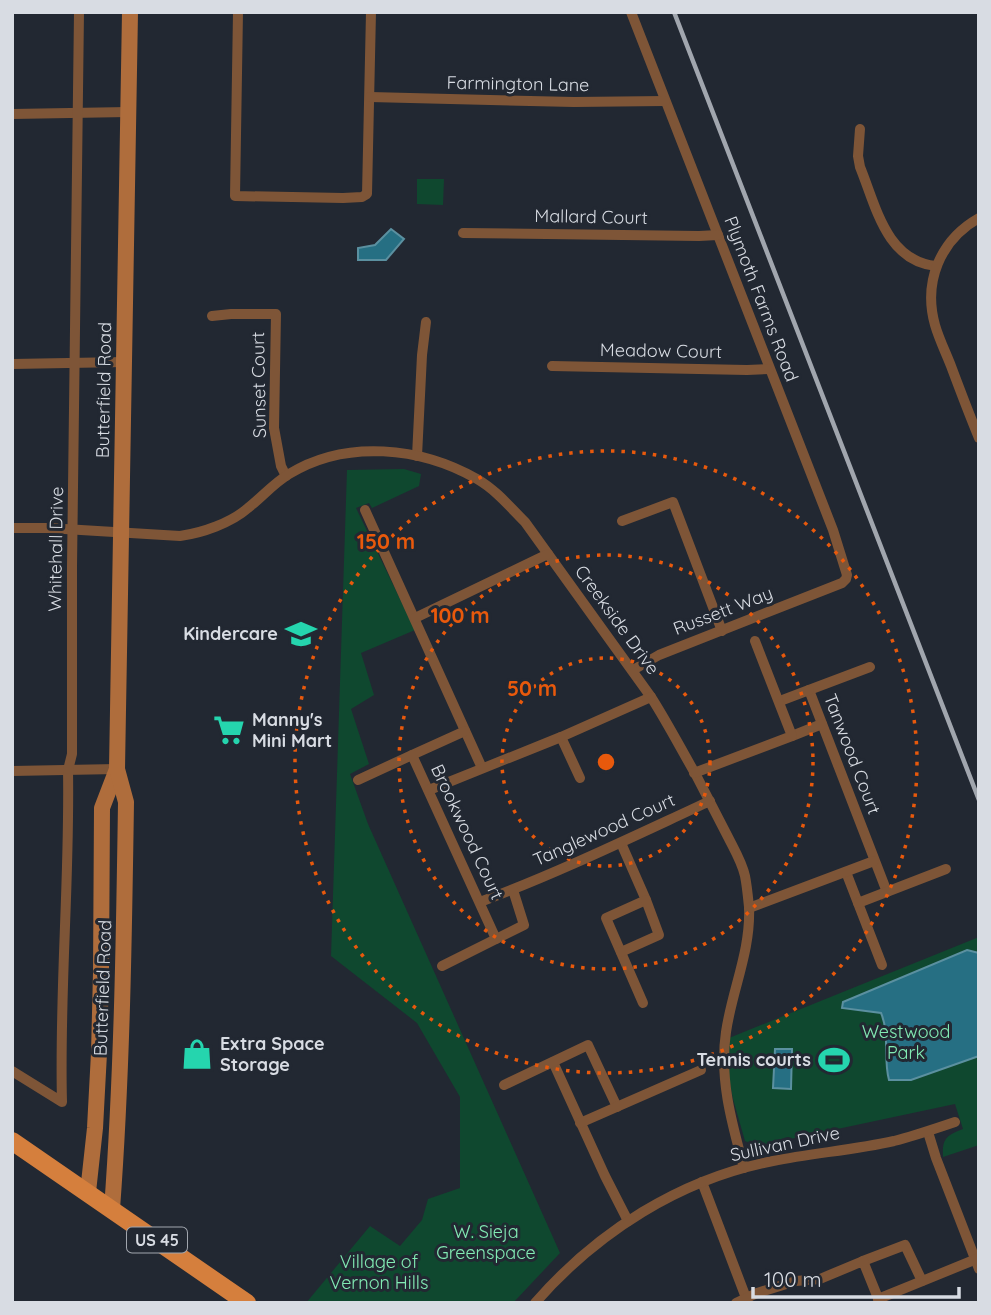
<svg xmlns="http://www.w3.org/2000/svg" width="991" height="1315" viewBox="0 0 991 1315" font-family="Quicksand,sans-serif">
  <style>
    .green { fill: #0f482f }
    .water { fill: #266f83; stroke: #5b90a0; stroke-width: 2 }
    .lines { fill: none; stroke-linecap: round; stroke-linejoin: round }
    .minor { stroke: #7e5537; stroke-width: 10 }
    .secondary { stroke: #af6d3c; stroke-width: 16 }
    .primary { stroke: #d57f3d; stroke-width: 18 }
    .rail { stroke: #a1a6ae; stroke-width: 4.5 }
    .ring { fill: none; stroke: #e8590c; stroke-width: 3.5; stroke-dasharray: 3.5 7 }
    .labels { text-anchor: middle; stroke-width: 6; stroke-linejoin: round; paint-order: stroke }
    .shield { fill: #222832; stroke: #a1a6ae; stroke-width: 2 }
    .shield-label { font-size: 16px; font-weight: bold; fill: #d8dce3 }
    .street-label { font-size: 18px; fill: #d8dce3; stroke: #222832 }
    .poi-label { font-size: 18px; font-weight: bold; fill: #d8dce3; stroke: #222832; text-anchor: end }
    .park-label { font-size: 18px; fill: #82ebb4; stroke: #222832 }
    .centre { fill: #e8590c; stroke: #222832; stroke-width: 3.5 }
    .ring-label { font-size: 21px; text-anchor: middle; font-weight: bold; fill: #e8590c; stroke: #222832; stroke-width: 6; stroke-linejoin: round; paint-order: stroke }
  </style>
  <rect width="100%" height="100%" fill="#222832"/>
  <!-- green -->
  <g class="green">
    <path d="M417 179H444L443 205 417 204Z"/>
    <path d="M404 469 421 474 419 486 372 508 369 503 356 508 415 630 361 653 374 695 351 709 369 764 350 774 368 824 560 1253 513 1303H306L370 1226 400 1246 422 1220 428 1199 460 1188V1097L417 1023 331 956 347 470Z"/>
    <path d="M979 937V1145L943 1157C942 1138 947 1135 963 1129L955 1104 757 1146 745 1141 733 1099 725 1058 729 1038Z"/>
  </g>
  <!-- water -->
  <g class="water">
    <path d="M391 229 404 239 386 260H358V248L375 245Z"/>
    <path d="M967 950 979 953V1056L911 1080H889C883 1058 890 1034 881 1013L842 1008 843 1002Z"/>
    <path d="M775 1049H792L791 1089 773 1088Z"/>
  </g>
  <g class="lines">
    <!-- minor -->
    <g class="minor">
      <path d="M238 12 235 196 343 198 362 197 367 194 371 12"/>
      <path d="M631 12 833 530 847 575 846 579 842 583 659 655 633 670"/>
      <path d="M370 97 574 102 665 101"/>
      <path d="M12 114 128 112"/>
      <path d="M860 129 858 156 860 167C876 206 886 261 936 266"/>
      <path d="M979 218C940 240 923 282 935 325 939 339 946 353 951 366 960 390 969 414 979 438"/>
      <path d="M463 233 699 236 718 235"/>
      <path d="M212 316 231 314H276L274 428 281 466 286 476"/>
      <path d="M12 364 124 362"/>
      <path d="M552 366 747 370 769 369"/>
      <path d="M417 456 422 355 426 322"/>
      <path d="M365 510 482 768"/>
      <path d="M622 521 673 502 722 631"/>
      <path d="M12 528H48L180 536C202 533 231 523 248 508 262 497 274 483 289 474 346 439 421 447 477 479 496 490 510 507 525 522L651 697C667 722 681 749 696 775 707 796 717 816 728 837 734 849 742 862 745 876 747 886 748 897 749 907 751 951 732 990 726 1032 719 1079 732 1124 744 1168"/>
      <path d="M415 618 548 554"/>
      <path d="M870 667 809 690 887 892"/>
      <path d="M780 701 809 690"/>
      <path d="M792 736 822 724"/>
      <path d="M561 737 580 778"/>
      <path d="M412 755 465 731"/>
      <path d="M12 771 117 769"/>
      <path d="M694 773 792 736 755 641"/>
      <path d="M358 780 412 755 496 939"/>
      <path d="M429 790 561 737 651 697"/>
      <path d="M621 843 646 900 606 918 643 1003"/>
      <path d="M846 872 882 965"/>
      <path d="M480 902C558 873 634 836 710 801"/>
      <path d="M858 903 946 869"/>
      <path d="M749 908 874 861"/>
      <path d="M621 952 659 935 646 900"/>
      <path d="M442 966 524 925 513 890"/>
      <path d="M553 1062 605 1176 628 1221"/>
      <path d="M12 1071 62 1102C59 991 70 881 68 770L72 754V567L79 12"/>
      <path d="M504 1085 588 1045 617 1107"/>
      <path d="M580 1123 701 1070"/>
      <path d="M928 1132 936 1158 979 1269"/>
      <path d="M702 1182 748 1303"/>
      <path d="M863 1261 905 1245 922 1281"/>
      <path d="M878 1299 979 1258"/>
      <path d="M535 1303C597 1232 680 1179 773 1161 813 1153 854 1150 894 1141 914 1136 934 1129 955 1122"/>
      <path d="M736 1303 757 1293 796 1281 820 1279 863 1261 880 1303"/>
    </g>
    <!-- secondary -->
    <g class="secondary">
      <path d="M88 1192 95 1128 99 1053 101 973 102 808 117 769"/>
      <path d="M112 1209C122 1074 124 938 126 802L117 769 130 12"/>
    </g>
    <!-- primary -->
    <path class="primary" d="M12 1141 247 1303"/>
    <!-- rail -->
    <path class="rail" d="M674 12 979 800"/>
  </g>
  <!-- distance rings -->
  <g class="ring">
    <circle cx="606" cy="762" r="104"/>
    <circle cx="606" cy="762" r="207"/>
    <circle cx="606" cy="762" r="311"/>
  </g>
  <!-- icons -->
  <defs>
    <symbol id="school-bare" viewBox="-9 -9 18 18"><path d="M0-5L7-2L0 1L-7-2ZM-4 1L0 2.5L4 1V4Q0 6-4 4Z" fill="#25d5ae" stroke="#222832" stroke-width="2.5" paint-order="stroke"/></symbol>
    <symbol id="supermarket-bare" viewBox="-9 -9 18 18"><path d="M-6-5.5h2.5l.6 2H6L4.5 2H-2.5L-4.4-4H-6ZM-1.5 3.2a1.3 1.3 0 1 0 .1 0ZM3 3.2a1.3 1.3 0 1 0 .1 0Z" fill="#25d5ae" stroke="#222832" stroke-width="2.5" paint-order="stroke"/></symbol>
    <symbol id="shop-bare" viewBox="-9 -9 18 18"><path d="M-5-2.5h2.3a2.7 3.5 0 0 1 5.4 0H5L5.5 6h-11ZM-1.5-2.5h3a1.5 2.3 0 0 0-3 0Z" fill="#25d5ae" stroke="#222832" stroke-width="2.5" paint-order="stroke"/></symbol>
    <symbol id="stadium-bare" viewBox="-9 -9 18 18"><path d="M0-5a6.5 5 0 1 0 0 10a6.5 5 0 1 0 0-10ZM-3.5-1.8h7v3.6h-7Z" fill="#25d5ae" stroke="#222832" stroke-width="2.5" paint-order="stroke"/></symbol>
  </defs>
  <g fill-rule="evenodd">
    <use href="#school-bare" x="279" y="612" width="44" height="44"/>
    <use href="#supermarket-bare" x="207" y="708" width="44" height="44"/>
    <use href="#shop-bare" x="175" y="1032" width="44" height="44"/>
    <use href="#stadium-bare" x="812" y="1038" width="44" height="44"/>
  </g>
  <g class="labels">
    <!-- shield labels -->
    <rect class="shield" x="127" y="1227.5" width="60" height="25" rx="5"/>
    <g class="shield-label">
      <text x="157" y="1246">US 45</text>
    </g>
    <!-- street labels -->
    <g class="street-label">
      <text transform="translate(518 84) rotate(1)" y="6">Farmington Lane</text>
      <text transform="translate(591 217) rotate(1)" y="6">Mallard Court</text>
      <text transform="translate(761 299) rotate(69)" y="6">Plymoth Farms Road</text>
      <text transform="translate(661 351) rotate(1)" y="6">Meadow Court</text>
      <text transform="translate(259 385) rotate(-91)" y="6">Sunset Court</text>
      <text transform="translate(104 390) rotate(-89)" y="6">Butterfield Road</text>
      <text transform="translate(56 549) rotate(-89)" y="6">Whitehall Drive</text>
      <text transform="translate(723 611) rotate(-21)" y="6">Russett Way</text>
      <text transform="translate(617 620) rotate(54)" y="6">Creekside Drive</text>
      <text transform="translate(852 754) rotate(69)" y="6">Tanwood Court</text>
      <text transform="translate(604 830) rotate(-24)" y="6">Tanglewood Court</text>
      <text transform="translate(467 832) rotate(65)" y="6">Brookwood Court</text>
      <text transform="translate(103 988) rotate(-88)" y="6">Butterfield Road</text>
      <text transform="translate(785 1144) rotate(-12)" y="6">Sullivan Drive</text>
    </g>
    <!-- poi labels -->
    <g class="poi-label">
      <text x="278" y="640">Kindercare</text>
      <text x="252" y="726" text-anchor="start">Manny's<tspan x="252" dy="21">Mini Mart</tspan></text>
      <text x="220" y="1050" text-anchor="start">Extra Space<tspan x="220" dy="21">Storage</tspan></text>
      <text x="811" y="1066">Tennis courts</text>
    </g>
    <!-- park labels -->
    <g class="park-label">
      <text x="906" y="1038">Westwood<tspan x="906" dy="21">Park</tspan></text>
      <text x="486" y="1238">W. Sieja<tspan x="486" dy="21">Greenspace</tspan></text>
      <text x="379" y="1268">Village of<tspan x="379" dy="21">Vernon Hills</tspan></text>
    </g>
  </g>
  <circle cx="606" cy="762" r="10" class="centre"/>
  <g class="ring-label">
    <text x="386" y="549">150 m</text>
    <text x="460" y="623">100 m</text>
    <text x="532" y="696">50 m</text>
  </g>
  <!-- border -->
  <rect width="991" height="1315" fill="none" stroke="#d8dce3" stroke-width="28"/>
  <!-- scale -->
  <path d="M753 1287v10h206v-10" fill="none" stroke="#d8dce3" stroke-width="3.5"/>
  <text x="764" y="1287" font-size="21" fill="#d8dce3" stroke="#222832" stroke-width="5" paint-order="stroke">100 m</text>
</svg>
